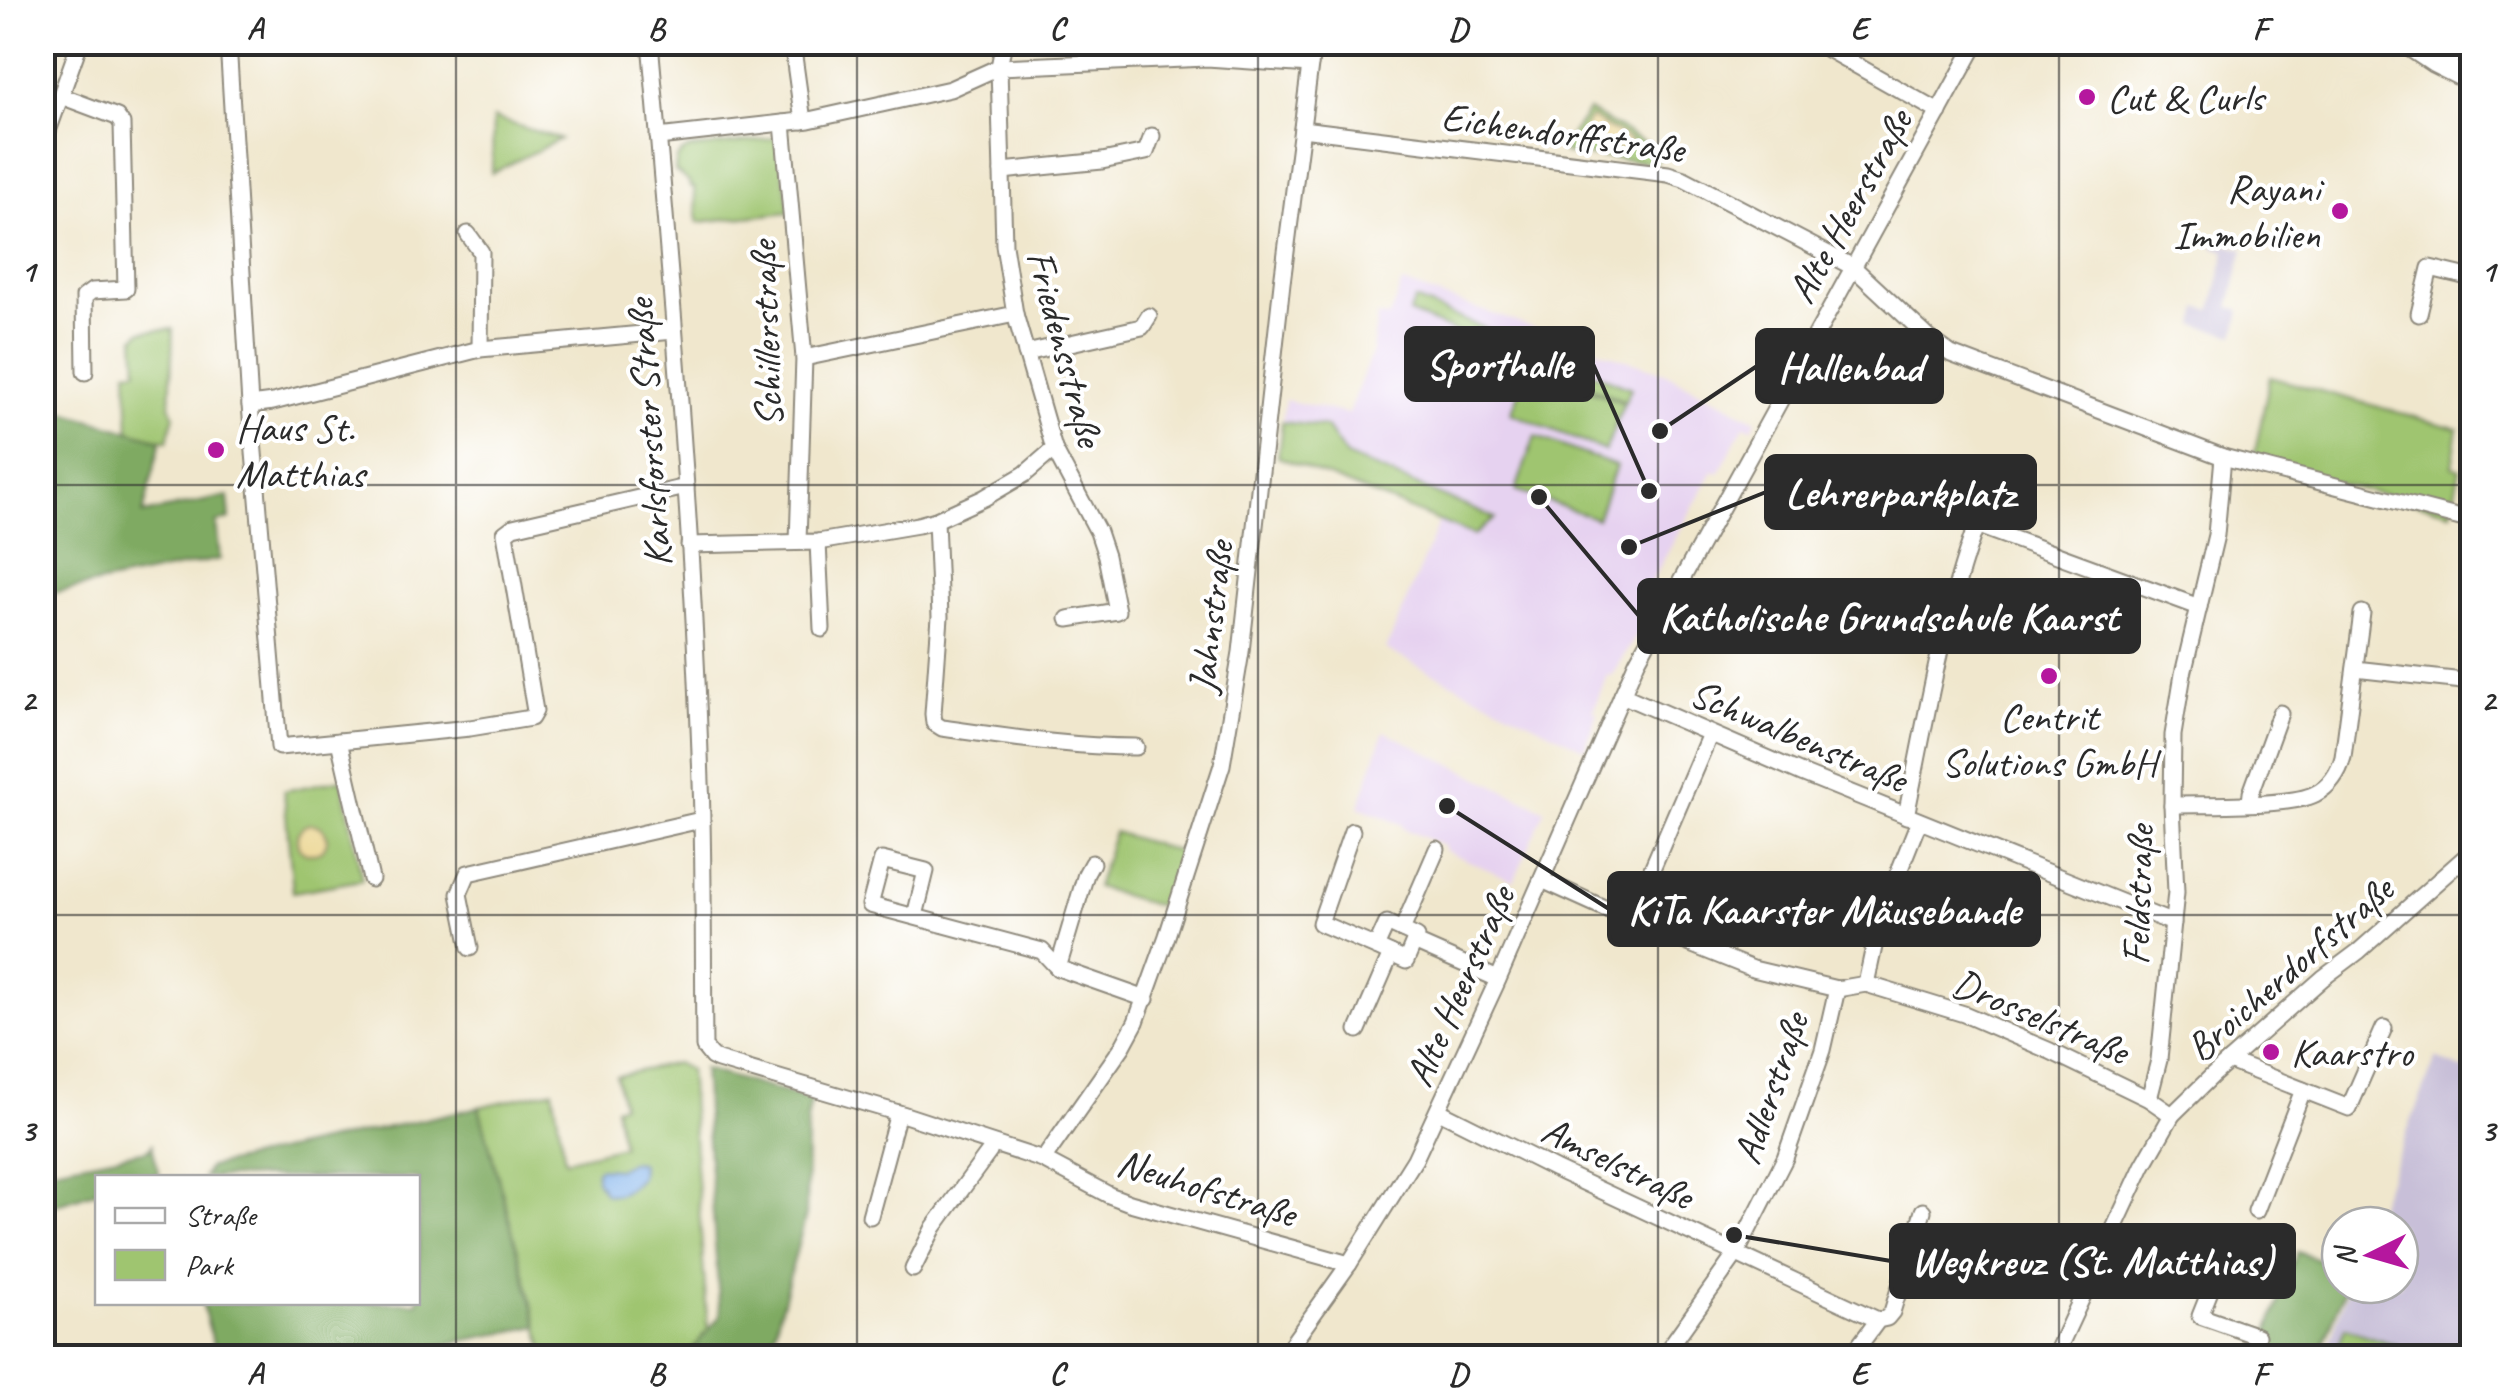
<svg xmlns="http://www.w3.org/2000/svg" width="2515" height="1400" viewBox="0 0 2515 1400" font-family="Caveat,sans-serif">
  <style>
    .built { fill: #e6d2f0 }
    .industrial { fill: #c8bfd8 }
    .green { fill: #9fc570; stroke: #65784e; stroke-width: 2.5 }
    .forest { fill: #7faa62; stroke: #556a46; stroke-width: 2.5 }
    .sand { fill: #eeda9e; stroke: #8c8264; stroke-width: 2.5 }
    .water { fill: #7eb1eb; stroke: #546e8b; stroke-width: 2.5 }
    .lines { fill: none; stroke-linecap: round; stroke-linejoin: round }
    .minor-casing { stroke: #8e897c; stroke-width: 19 }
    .major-casing { stroke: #8e897c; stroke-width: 24 }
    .minor { stroke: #fff; stroke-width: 15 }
    .major { stroke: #fff; stroke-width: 20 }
    .grid { fill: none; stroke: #2b2b2b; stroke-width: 2.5; stroke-opacity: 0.55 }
    .poi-dot { fill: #b5179e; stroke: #fff; stroke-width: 4 }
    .labels { text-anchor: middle; stroke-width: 8; stroke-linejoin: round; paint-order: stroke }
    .poi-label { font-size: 40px; fill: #2b2b2b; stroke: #fff; text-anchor: start }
    .street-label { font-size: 40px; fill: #2b2b2b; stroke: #fff }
    .leader { fill: none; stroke: #2b2b2b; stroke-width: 4 }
    .callout-dot { fill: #2b2b2b; stroke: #fff; stroke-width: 4 }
    .callout { fill: #2b2b2b; stroke: #2b2b2b; stroke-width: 4 }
    .callout-label { font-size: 42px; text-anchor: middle; font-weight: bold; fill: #fff }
    .neatline { fill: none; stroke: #2b2b2b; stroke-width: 4 }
    .grid-label { font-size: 32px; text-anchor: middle; font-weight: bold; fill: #2b2b2b }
  </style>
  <rect width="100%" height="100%" fill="#fff"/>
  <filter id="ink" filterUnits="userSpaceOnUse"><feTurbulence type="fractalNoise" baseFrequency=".01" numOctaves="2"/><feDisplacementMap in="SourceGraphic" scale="20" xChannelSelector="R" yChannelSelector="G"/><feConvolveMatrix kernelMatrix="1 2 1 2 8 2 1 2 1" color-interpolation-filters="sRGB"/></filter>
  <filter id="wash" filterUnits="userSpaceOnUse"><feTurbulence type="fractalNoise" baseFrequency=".0048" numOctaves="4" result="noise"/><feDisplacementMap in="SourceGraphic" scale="40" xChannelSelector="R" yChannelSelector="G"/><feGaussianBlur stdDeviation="2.25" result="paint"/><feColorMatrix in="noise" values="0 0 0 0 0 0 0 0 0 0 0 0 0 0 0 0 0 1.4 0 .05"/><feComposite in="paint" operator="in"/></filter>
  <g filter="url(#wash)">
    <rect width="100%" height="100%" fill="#f0e7cd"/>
    <!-- built -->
    <g class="built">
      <path d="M1402 283 1666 373 1756 420 1752 428 1744 425 1719 473 1713 471 1648 588 1656 605 1611 676 1607 675 1593 711 1597 712 1585 749 1386 650 1439 521 1278 457 1285 400 1348 414 1372 352 1377 316 1389 318Z"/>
      <path d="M1384 731 1545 810 1514 881 1444 850V846L1402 828 1403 825 1359 807Z"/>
    </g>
    <!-- industrial -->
    <g class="industrial">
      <path d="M2215 242 2244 249 2229 307 2241 311 2235 335 2195 325 2199 308 2212 310 2226 251 2213 247Z"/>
      <path d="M2472 1050V1357L2324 1358 2349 1285H2400V1225H2370L2436 1058 2464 1070Z"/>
    </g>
    <!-- green -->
    <g class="green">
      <path d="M1588 111 1661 152 1656 163 1564 153 1563 147Z"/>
      <path d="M493 118 560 139 492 173Z"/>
      <path d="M778 138 790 212 698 222 694 187H690L689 182 675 171C676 160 677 154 688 149Z"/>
      <path d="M1415 300 1631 388 1625 401 1409 313Z"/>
      <path d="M173 329 170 407 174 415 168 441 129 432 127 371 137 370 135 337 141 331Z"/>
      <path d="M1530 366 1624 403 1605 451 1511 413Z"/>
      <path d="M2270 377 2458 429 2452 466 2460 469 2451 512 2253 462Z"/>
      <path d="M1282 422 1326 427 1346 456 1495 518 1474 535 1278 457Z"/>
      <path d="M1535 436 1616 466 1597 519 1516 490Z"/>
      <path d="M342 779 362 880 293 892 284 791Z"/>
      <path d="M1114 832 1182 853 1164 908 1096 887Z"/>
      <path d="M676 1063 689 1070 708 1331 686 1357H546L479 1107 553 1090 565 1160 622 1146 615 1107 622 1104 616 1076Z"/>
      <path d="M2345 1328 2396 1345 2392 1357H2334Z"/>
    </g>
    <!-- forest -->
    <g class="forest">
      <path d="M43 406 161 440 143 514 228 496 230 519 216 523 220 559 43 595Z"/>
      <path d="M703 1069 811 1100 807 1121 806 1215 774 1334 742 1357H686L720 1316Z"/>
      <path d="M479 1107 538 1326 379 1357H217L202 1303 418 1302V1178L203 1177 209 1167Z"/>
      <path d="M152 1145 159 1175 98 1178 97 1191 43 1209V1170L148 1150Z"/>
      <path d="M2297 1252 2340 1266V1285H2346L2319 1357H2259Z"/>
    </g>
    <!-- sand -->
    <g class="sand">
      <path d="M1591 118 1631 141 1625 151 1585 145 1578 140 1589 119Z"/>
      <circle cx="312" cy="839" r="15"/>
    </g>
    <!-- water -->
    <path class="water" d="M632 1161 641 1164 640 1177C632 1188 619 1197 605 1194L596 1180V1171L598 1168 617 1169Z"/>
  </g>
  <g filter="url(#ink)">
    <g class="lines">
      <defs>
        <g id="minor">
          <path d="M228 42 250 405 279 747 470 728 531 718 535 711 505 533 513 527 686 487"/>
          <path d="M650 42C672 289 693 535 701 782 704 870 703 959 704 1047L712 1057 718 1060 902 1114 1043 1160 1109 1195 1130 1203 1349 1264"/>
          <path d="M792 42 803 121"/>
          <path d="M1004 42 999 67 1004 245 1015 314 1054 449 1098 532 1106 556 1117 611 1068 619"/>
          <path d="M1815 42 1939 112"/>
          <path d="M2434 62 2448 59 2472 44"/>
          <path d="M61 96 117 117 122 124 126 289 92 291 84 297 85 372"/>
          <path d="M783 123 804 358 798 542"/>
          <path d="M1302 129 1668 174 1684 179 1853 267 1929 338 1951 354 2223 457 2472 521"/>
          <path d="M658 137 809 120 950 89 999 67 1207 58 1310 65"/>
          <path d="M42 148 80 42"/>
          <path d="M1002 171 1102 161 1146 152 1152 136"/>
          <path d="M468 234 481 252 480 349"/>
          <path d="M2419 314 2430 268 2472 278"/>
          <path d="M1026 353 1142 327 1149 316"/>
          <path d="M804 358 1015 314"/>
          <path d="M250 405 273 402 480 349 674 331"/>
          <path d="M1894 495 2199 607"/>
          <path d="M936 520 940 617 933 714 934 723 942 728C1007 737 1070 747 1136 747"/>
          <path d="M818 542 822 629"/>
          <path d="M689 545 818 542 918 525 936 520 984 498 1025 474 1054 449"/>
          <path d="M2355 669 2472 682"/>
          <path d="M1622 695 1804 774 2173 923"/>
          <path d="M339 741 371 879"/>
          <path d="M2250 802 2251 793 2280 713"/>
          <path d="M2172 805C2203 804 2290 807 2315 794 2329 787 2339 773 2343 757L2362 613"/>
          <path d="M1906 816C1926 719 1942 619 1976 526"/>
          <path d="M1352 831 1320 923 1376 947 1387 923 1402 930"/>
          <path d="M1437 849 1402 930 1417 937 1414 942 1498 979"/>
          <path d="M1542 880 1635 922 1753 969 1837 989 1866 984 1964 1014 2050 1051 2149 1099 2172 1115"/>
          <path d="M915 916 926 871 882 860 870 905 1042 951 1058 968 1146 999"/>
          <path d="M1635 922 1648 878 1710 734"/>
          <path d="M470 948 459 894 468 873 701 820"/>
          <path d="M1391 954 1406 961 1414 942"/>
          <path d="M1058 968 1086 874 1092 863"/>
          <path d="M1866 984 1878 928 1888 899 1919 821"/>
          <path d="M1358 1030 1391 954 1376 947"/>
          <path d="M2229 1061 2349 1108 2384 1028"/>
          <path d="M2149 1099 2159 1060 2176 892 2172 805 2173 735 2183 674 2216 535 2223 457"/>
          <path d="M1439 1111 1555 1169 1878 1320"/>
          <path d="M1043 1160 1123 1046 1136 1022 1167 936 1222 765 1241 652 1282 283 1313 42"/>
          <path d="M2256 1211 2303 1090"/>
          <path d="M870 1216 898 1113"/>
          <path d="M2232 1236 2200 1316 2257 1336"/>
          <path d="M2111 1237 2216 1279"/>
          <path d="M913 1269 934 1227 989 1152 992 1144"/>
          <path d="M1292 1344 1308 1351 1343 1350 1363 1358"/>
          <path d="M1282 1358 1349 1264 1415 1159 1496 984 1637 661 1977 42"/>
          <path d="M1662 1358 1736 1254 1785 1158 1823 1050 1837 989"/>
          <path d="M1850 1358 1878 1320 1887 1318 1892 1312 1923 1211"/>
          <path d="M2054 1358 2143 1166 2172 1115 2212 1076 2323 978 2359 951 2472 851"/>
        </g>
        <path id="major" d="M2404 42 2434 62 2472 81"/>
      </defs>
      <!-- minor casing -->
      <use href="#minor" class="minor-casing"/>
      <!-- major casing -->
      <use href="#major" class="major-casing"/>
      <!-- minor -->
      <use href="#minor" class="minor"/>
      <!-- major -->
      <use href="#major" class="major"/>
    </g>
  </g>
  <!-- grid -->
  <path class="grid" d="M456 42V1358M857 42V1358M1258 42V1358M1658 42V1358M2059 42V1358M42 485H2472M42 915H2472"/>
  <!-- markers -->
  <g class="poi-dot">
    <circle cx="2087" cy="97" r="10"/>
    <circle cx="2340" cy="211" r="10"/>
    <circle cx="216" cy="450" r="10"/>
    <circle cx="2049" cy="676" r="10"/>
    <circle cx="2271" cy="1052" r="10"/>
  </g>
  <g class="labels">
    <!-- poi labels -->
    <g class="poi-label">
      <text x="2107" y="111">Cut &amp; Curls</text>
      <text x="2320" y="202" text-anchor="end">Rayani<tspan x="2320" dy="46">Immobilien</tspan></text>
      <text x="236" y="441">Haus St.<tspan x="236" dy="46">Matthias</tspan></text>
      <text x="2049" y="730" text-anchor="middle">Centrit<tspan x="2049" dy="46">Solutions GmbH</tspan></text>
      <text x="2291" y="1066">Kaarstro</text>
    </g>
    <!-- street labels -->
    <g class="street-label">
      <text transform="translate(1563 132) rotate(8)" y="14">Eichendorffstraße</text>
      <text transform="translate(1849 206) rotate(-61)" y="14">Alte Heerstraße</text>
      <text transform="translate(765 334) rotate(-92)" y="14">Schillerstraße</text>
      <text transform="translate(1066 348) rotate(75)" y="14">Friedensstraße</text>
      <text transform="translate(648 433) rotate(-94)" y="14">Karlsforster Straße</text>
      <text transform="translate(1210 617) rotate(-83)" y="14">Jahnstraße</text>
      <text transform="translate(1799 735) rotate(23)" y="14">Schwalbenstraße</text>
      <text transform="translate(2137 895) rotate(-88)" y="14">Feldstraße</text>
      <text transform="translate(2289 968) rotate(-41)" y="14">Broicherdorfstraße</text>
      <text transform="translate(1459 986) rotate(-66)" y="14">Alte Heerstraße</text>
      <text transform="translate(2041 1016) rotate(23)" y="14">Drosselstraße</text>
      <text transform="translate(1770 1088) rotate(-71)" y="14">Adlerstraße</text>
      <text transform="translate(1618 1162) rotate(26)" y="14">Amselstraße</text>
      <text transform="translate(1207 1187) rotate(17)" y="14">Neuhofstraße</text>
    </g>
  </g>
  <!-- callouts -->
  <path class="leader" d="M1649 491L1593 364M1660 431L1757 366M1629 547L1766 492M1539 497L1639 616M1447 806L1609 909M1734 1235L1891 1261"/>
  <g class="callout-dot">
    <circle cx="1649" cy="491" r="10"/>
    <circle cx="1660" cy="431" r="10"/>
    <circle cx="1629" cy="547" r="10"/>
    <circle cx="1539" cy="497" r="10"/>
    <circle cx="1447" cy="806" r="10"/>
    <circle cx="1734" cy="1235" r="10"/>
  </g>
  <g class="callout">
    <rect x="1406" y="328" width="187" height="72" rx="10"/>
    <rect x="1757" y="330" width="185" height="72" rx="10"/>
    <rect x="1766" y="456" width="269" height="72" rx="10"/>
    <rect x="1639" y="580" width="500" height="72" rx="10"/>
    <rect x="1609" y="873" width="430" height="72" rx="10"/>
    <rect x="1891" y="1225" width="403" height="72" rx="10"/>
  </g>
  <g class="callout-label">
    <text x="1499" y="378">Sporthalle</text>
    <text x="1850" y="381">Hallenbad</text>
    <text x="1900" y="507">Lehrerparkplatz</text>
    <text x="1889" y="631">Katholische Grundschule Kaarst</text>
    <text x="1824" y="924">KiTa Kaarster Mäusebande</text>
    <text x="2092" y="1275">Wegkreuz (St. Matthias)</text>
  </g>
  <!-- margin -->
  <rect width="2515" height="1400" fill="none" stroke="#fff" stroke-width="110"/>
  <!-- legend -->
  <rect x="95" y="1175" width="325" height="130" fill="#ffffff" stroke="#aaaaaa" stroke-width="2.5"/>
  <rect x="115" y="1208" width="50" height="15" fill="#ffffff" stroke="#aaaaaa" stroke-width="2.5"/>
  <text x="185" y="1225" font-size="30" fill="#2b2b2b">Straße</text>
  <rect x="115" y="1250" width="50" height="30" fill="#9fc570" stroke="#aaaaaa" stroke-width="2.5"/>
  <text x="185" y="1275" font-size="30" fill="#2b2b2b">Park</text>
  <!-- north arrow -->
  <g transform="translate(2370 1255) rotate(265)"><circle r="48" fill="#ffffff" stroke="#aaaaaa" stroke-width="2.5"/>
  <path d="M0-8L18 38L0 25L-18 38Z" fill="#b5179e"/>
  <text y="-15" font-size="28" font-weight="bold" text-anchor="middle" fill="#2b2b2b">N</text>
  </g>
  <rect x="55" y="55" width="2405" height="1290" class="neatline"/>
  <g class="grid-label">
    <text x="255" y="39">A</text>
    <text x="656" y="39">B</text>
    <text x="1057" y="39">C</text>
    <text x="1458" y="39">D</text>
    <text x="1859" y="39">E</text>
    <text x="2260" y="39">F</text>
    <text x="28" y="281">1</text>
    <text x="2488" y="281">1</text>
    <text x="28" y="711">2</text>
    <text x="2488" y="711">2</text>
    <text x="28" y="1141">3</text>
    <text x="2488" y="1141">3</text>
    <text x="255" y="1384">A</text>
    <text x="656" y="1384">B</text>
    <text x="1057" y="1384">C</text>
    <text x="1458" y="1384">D</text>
    <text x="1859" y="1384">E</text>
    <text x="2260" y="1384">F</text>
  </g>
</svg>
